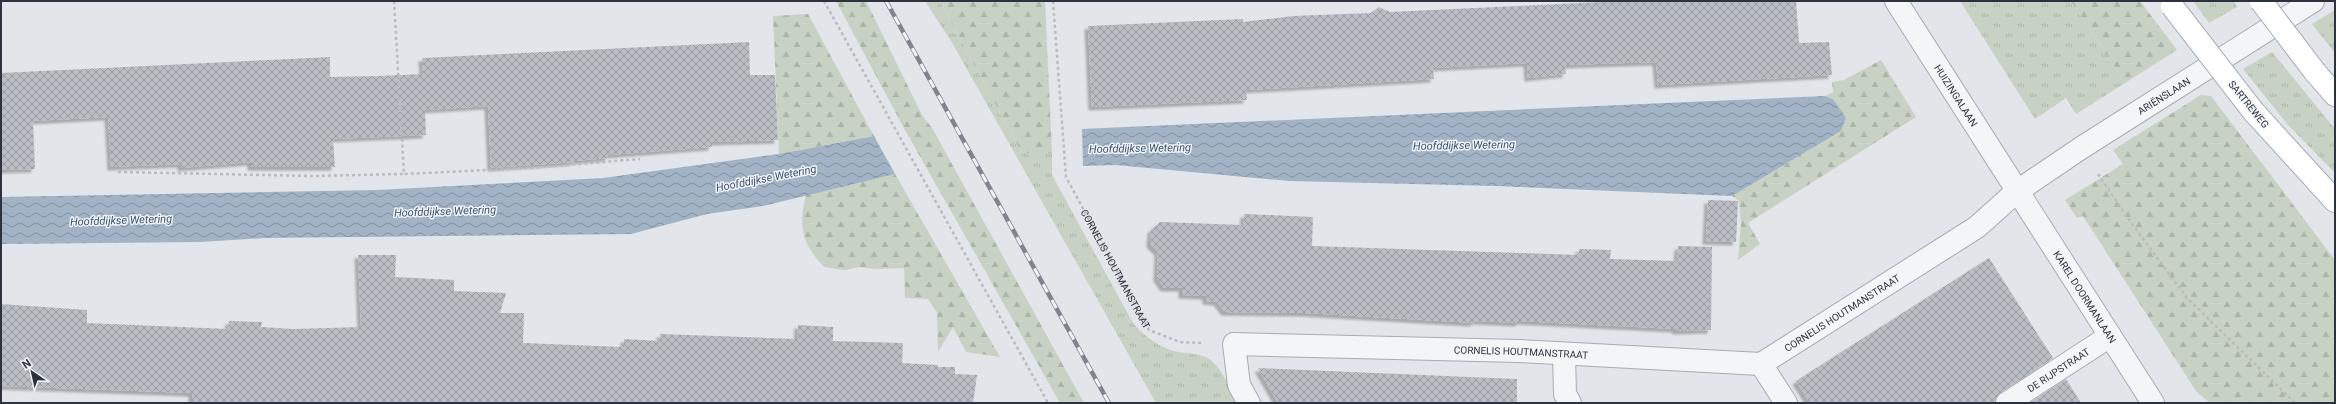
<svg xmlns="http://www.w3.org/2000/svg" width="2336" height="404" viewBox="0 0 2336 404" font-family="Roboto,sans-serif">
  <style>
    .grass { fill: url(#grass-tufts) }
    .forest { fill: url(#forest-firs) }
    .water { fill: url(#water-waves) }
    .building { fill: url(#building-cross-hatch); filter: url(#shadow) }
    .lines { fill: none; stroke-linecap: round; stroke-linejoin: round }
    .street-casing { stroke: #a8acb3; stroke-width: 24 }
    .primary-casing { stroke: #a2a9b3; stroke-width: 24 }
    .path { stroke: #b8bbc0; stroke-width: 2.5; stroke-dasharray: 3 3; stroke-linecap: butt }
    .street { stroke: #f4f5f7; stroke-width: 22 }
    .primary { stroke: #fff; stroke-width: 22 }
    .rail-casing { stroke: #7d8591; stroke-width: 4.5 }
    .rail { stroke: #f1f3f6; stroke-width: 3; stroke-dasharray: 9; stroke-linecap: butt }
    .primary-bridge-casing { stroke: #a2a9b3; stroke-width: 24; stroke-linecap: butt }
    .primary-bridge { stroke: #fff; stroke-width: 22 }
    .labels { text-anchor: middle; stroke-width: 3; stroke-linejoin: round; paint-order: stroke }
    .street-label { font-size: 10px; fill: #2c333f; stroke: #f1f3f6 }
    .water-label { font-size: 11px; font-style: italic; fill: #3a536f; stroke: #f1f3f6 }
  </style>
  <defs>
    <pattern id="grass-tufts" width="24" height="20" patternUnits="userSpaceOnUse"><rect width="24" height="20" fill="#c8d2c4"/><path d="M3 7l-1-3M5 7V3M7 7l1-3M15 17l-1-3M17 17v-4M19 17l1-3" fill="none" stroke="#acb5a9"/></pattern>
    <pattern id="forest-firs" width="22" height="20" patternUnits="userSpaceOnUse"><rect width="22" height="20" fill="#c8d2c4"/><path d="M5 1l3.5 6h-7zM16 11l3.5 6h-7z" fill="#acb5a9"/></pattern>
    <pattern id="water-waves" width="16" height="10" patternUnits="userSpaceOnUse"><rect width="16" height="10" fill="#a1b3c5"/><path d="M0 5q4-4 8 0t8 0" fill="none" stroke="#8392a1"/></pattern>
    <pattern id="building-cross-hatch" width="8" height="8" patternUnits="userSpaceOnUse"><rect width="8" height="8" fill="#b9bec5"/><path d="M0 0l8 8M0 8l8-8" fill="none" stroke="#979ba1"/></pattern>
    <filter id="shadow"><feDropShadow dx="-3.5" dy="3.5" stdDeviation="1" flood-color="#0004"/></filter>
  </defs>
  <rect width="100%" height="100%" fill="#e2e5e9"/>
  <!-- grass -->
  <g class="grass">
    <path d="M925 1H940L1022 153H1052V175L1133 323C1142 334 1155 344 1168 349 1182 355 1200 351 1212 361 1224 372 1230 389 1238 403H1156L951 41Z"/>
    <path d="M1960 1H2071L2125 83 2076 114 2066 98 2035 119Z"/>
    <path d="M2193 1H2234L2237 7 2209 23Z"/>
    <path d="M2335 10V53L2312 24Z"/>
    <path d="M2272 52 2335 129V173L2288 125 2243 69Z"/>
  </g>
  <!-- forest -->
  <g class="forest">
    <path d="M836 1H866L922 115 932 128 1084 403H1060L905 130Z"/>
    <path d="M940 1H1045L1052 153H1022Z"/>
    <path d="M2071 1H2140L2177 50 2125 83Z"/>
    <path d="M808 14 874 136 779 154 773 16Z"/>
    <path d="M1881 60 1916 117 1748 223 1760 244 1738 260 1741 223 1739 201 1732 196 1841 131 1846 118 1833 99 1825 96 1833 92 1832 82 1844 80Z"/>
    <path d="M2201 95 2211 96 2335 260V403H2210L2196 391 2083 216 2077 218 2065 200 2123 164 2113 150Z"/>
    <path d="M895 174 1000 357 966 352 953 327 938 352 937 313 928 299 905 298 904 268 874 269 860 267 844 270 824 267C802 243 798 228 806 195Z"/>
  </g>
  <!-- water -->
  <g class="water">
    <path d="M1825 96 1833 99 1846 118 1841 131 1732 196 1496 186 1289 181 1116 165 1083 166 1082 129Z"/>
    <path d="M874 136 895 174 763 206 707 214 631 234 264 238 200 242 1 244V197L377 190 603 178 779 154Z"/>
  </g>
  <!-- building -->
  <g class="building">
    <path d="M1621 1H1796L1799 43 1829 42 1832 75 1658 85 1656 62 1565 65 1566 74 1528 78 1527 63 1433 68 1434 79 1246 90 1247 100 1092 107 1088 26 1243 19V22L1293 16 1371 13 1379 7 1390 12Z"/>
    <path d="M749 42 750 75H775L778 140 712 142V147L608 155V158L574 161V162L491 168 488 106 425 110 426 135 333 139 335 167H251V162L181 168V164L111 167 108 117 33 121 35 169 1 170V73L330 57V77L378 76 423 74 422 58Z"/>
    <path d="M1708 200 1738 201 1736 242 1706 241Z"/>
    <path d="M1244 214 1313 217 1312 246 1579 255V249L1611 250 1610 259 1677 261 1678 246 1712 247 1711 330 1676 331V329L1519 321V323L1475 321 1474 323 1305 313 1225 312 1217 302 1206 301V296L1182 295V288H1164L1157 278 1158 252 1150 244 1151 230 1160 222 1243 225Z"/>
    <path d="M358 255H396L395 277 454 280V291L506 293 500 313H524L523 343 624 347V339L660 341V334L797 339 798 325 833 327V341L903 343 902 363 938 365V367H955V374L977 375 973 403H192V393L1 386V304L87 310V323L228 329 229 321 262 322 261 327 293 329 361 327Z"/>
    <path d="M1989 258 2053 358 2000 393 1995 403H1810L1796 381Z"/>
    <path d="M1258 368 1517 379V403H1278Z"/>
    <path d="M2066 379 2081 403H2030Z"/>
  </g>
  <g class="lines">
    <defs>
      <g id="street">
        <path id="s2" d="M1896 1 2153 403"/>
        <path d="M1564 355 1565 394 1570 403"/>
        <path d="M1761 364 1786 403"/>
        <path id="s3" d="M1249 403 1239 385 1234 344 1519 351 1761 364 1977 227 2016 192 2081 148 2313 1"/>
        <path id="s4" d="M2007 403 2110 336"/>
      </g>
      <g id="primary">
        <path d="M2315 72 2335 95"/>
        <path d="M2253 111 2335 201"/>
      </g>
    </defs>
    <!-- street casing -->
    <use href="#street" class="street-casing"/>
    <!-- primary casing -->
    <use href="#primary" class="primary-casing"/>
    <!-- path -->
    <g class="path">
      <path d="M394 1 404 174 529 168 640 159"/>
      <path d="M824 1 1048 403"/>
      <path id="s1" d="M1053 1 1066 177 1149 330 1180 342 1204 343"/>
      <path d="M118 172 312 176 404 174"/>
      <path d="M2098 174 2132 224 2187 298 2295 403"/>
    </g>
    <!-- street -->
    <use href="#street" class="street"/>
    <!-- primary -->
    <use href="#primary" class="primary"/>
    <defs>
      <path id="rail" d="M886 1 1109 403"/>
    </defs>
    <!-- rail casing -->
    <use href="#rail" class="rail-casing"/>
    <!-- rail -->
    <use href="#rail" class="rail"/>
    <defs>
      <g id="primary-bridge">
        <path d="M2261 1 2315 72"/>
        <path d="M2172 6 2253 111"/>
      </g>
    </defs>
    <!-- primary-bridge casing -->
    <use href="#primary-bridge" class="primary-bridge-casing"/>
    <!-- primary-bridge -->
    <use href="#primary-bridge" class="primary-bridge"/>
  </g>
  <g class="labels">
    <!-- street labels -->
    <g class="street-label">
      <text dy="4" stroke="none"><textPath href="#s2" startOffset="112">HUIZINGALAAN</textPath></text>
      <text dy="4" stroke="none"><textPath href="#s3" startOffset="1074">ARIËNSLAAN</textPath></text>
      <text transform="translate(2249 104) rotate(51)" y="4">SARTREWEG</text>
      <text dy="4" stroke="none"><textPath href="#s1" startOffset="281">CORNELIS HOUTMANSTRAAT</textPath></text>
      <text dy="4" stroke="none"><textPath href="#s2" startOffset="351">KAREL DOORMANLAAN</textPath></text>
      <text dy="4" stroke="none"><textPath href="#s3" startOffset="685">CORNELIS HOUTMANSTRAAT</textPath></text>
      <text dy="4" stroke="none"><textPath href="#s3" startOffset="349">CORNELIS HOUTMANSTRAAT</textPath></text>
      <text dy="4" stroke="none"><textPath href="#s4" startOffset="61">DE RIJPSTRAAT</textPath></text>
    </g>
    <!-- water labels -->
    <g class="water-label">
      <text transform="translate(1464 145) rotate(-1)" y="4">Hoofddijkse Wetering</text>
      <text transform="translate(1140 148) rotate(-1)" y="4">Hoofddijkse Wetering</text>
      <text transform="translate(766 178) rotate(-11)" y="4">Hoofddijkse Wetering</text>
      <text transform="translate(445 211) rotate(-2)" y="4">Hoofddijkse Wetering</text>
      <text transform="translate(121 220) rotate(-2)" y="4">Hoofddijkse Wetering</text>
    </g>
  </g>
  <!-- border -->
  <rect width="2336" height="404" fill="none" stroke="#2c333f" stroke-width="4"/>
  <!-- north arrow -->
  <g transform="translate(32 372) rotate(326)" stroke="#f1f3f6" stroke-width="3" paint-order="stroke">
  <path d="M0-3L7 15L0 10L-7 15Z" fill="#2c333f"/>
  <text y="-6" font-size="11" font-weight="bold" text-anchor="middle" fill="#2c333f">N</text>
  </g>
</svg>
